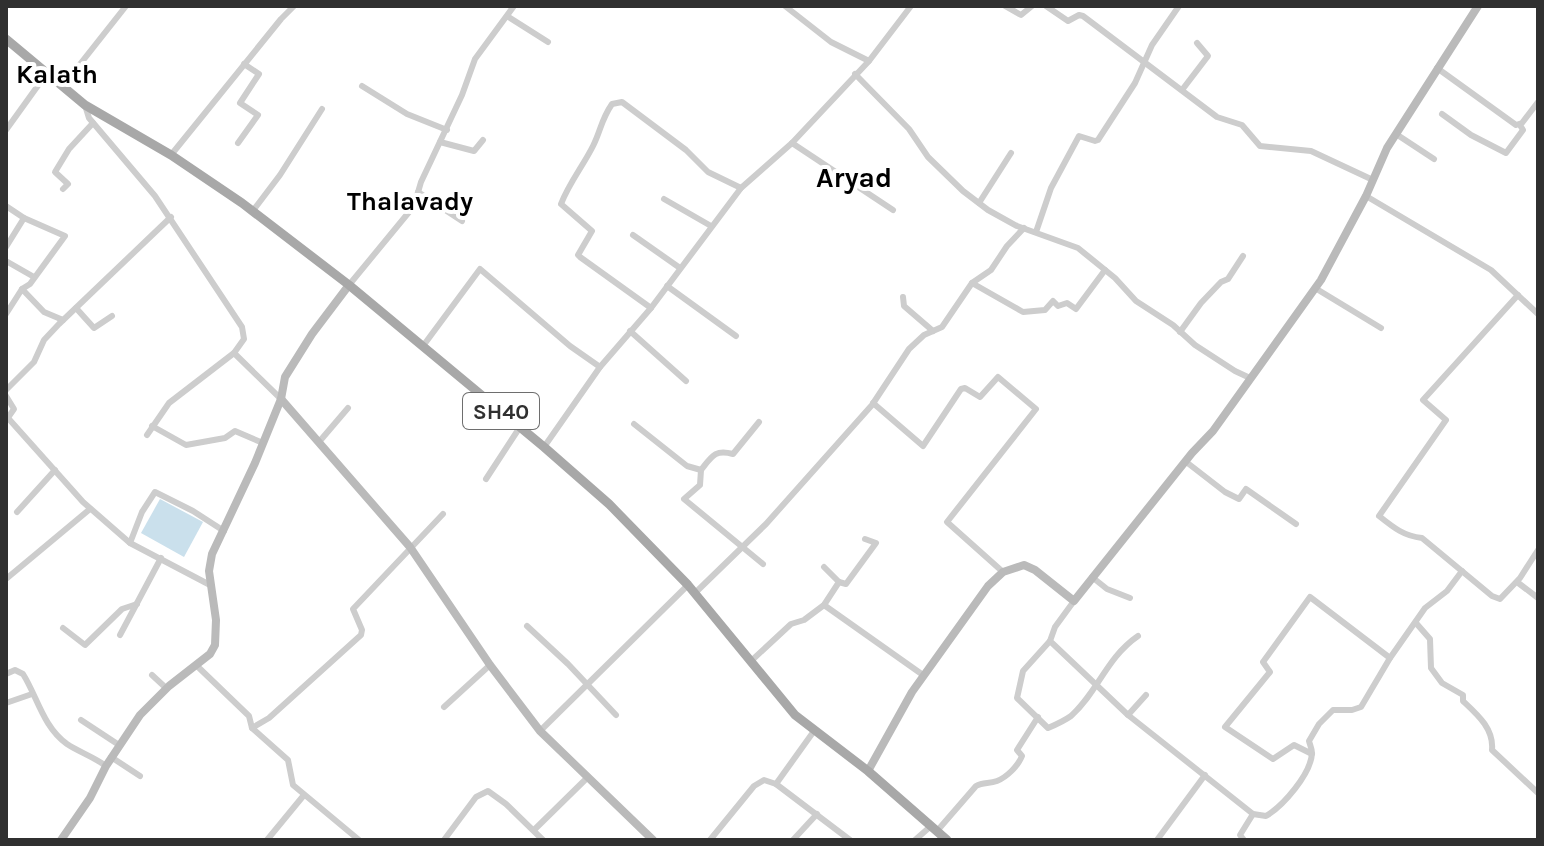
<svg xmlns="http://www.w3.org/2000/svg" width="1544" height="846" viewBox="0 0 1544 846" font-family="Karla,sans-serif">
  <style>
    .water { fill: #cae0ec }
    .lines { fill: none; stroke-linecap: round; stroke-linejoin: round }
    .street { stroke: #cdcdcd; stroke-width: 6 }
    .secondary { stroke: #bababa; stroke-width: 8 }
    .primary { stroke: #a8a8a8; stroke-width: 9 }
    .labels { text-anchor: middle; stroke-width: 8; stroke-linejoin: round; paint-order: stroke }
    .shield { fill: #fff; stroke: #6e6e6e; stroke-width: 2 }
    .shield-label { font-size: 22px; font-weight: bold; fill: #303030 }
    .neighbourhood-label { font-size: 26px; font-weight: bold; fill: #000; stroke: #fff }
    .quarter-label { font-size: 28px; font-weight: bold; fill: #000; stroke: #fff }
  </style>
  <rect width="100%" height="100%" fill="#fff"/>
  <!-- water -->
  <path class="water" d="M160 499 203 522 184 557 141 533Z"/>
  <g class="lines">
    <!-- street -->
    <g class="street">
      <path d="M785 6 831 42 869 61"/>
      <path d="M1005 6 1021 15 1032 6"/>
      <path d="M1046 6 1068 21 1079 15 1083 16 1217 117 1242 125 1260 146 1311 151 1373 180"/>
      <path d="M507 16 548 42"/>
      <path d="M1437 68 1516 125 1522 123 1538 102"/>
      <path d="M855 74 909 129 928 157 963 191 988 210 1017 226 1078 248 1115 278 1136 301 1173 325 1195 345 1235 371 1250 378"/>
      <path d="M362 86 407 114 447 130"/>
      <path d="M62 87 126 6"/>
      <path d="M1182 90 1208 56 1197 43"/>
      <path d="M85 105 89 118 155 196 242 327 244 339 234 353 281 399"/>
      <path d="M1442 114 1471 135 1506 153 1523 130 1520 125"/>
      <path d="M6 130 47 73"/>
      <path d="M1396 134 1434 159"/>
      <path d="M440 142 474 151 483 140"/>
      <path d="M238 143 258 115 240 103 259 74 244 64"/>
      <path d="M792 143 893 210"/>
      <path d="M171 155 281 19 294 6"/>
      <path d="M63 189 68 184 55 172 69 149 93 123"/>
      <path d="M418 192 462 221"/>
      <path d="M1366 196 1491 270 1538 314"/>
      <path d="M664 199 711 226"/>
      <path d="M979 203 1011 153"/>
      <path d="M6 206 24 218 65 236 30 284 22 289"/>
      <path d="M252 212 280 175 322 109"/>
      <path d="M1036 232 1051 188 1079 136 1095 141 1098 140 1135 83 1152 45 1179 6"/>
      <path d="M633 235 680 268"/>
      <path d="M6 247 24 218"/>
      <path d="M6 261 34 277"/>
      <path d="M972 283 1023 312 1045 310 1053 301 1058 306 1067 303 1076 309 1105 270"/>
      <path d="M349 285 414 206 421 182 462 95 475 59 514 6"/>
      <path d="M667 286 736 336"/>
      <path d="M1315 288 1381 328"/>
      <path d="M1518 295 1423 400 1446 420 1379 516C1394 528 1404 536 1422 538L1492 596 1500 599 1520 578 1538 550"/>
      <path d="M903 297 904 306 933 331"/>
      <path d="M76 308 94 328 112 316"/>
      <path d="M651 308 580 257 578 255 592 231 561 204C569 183 583 166 593 146 601 130 601 120 612 104L622 102 686 150 708 172 741 188"/>
      <path d="M6 314 22 289 44 312 63 320"/>
      <path d="M630 331 686 381"/>
      <path d="M1180 332 1201 303 1221 282 1228 279 1243 256"/>
      <path d="M423 346 480 269 570 346 600 367"/>
      <path d="M6 390 34 362 44 340 59 324 171 217"/>
      <path d="M6 396 14 409 7 419"/>
      <path d="M873 403 923 446 961 389 965 388 980 397 998 377 1036 409 947 522 1003 572"/>
      <path d="M8 418 83 502 130 543 210 585"/>
      <path d="M634 424 687 466 701 470 700 485 684 499 763 564"/>
      <path d="M152 426 186 445 225 438 235 431 263 443"/>
      <path d="M147 435 169 403 234 353"/>
      <path d="M319 442 348 408"/>
      <path d="M544 447 600 367 651 308 741 188 792 143 869 61 911 6"/>
      <path d="M1185 461 1225 492 1239 499 1246 489 1296 524"/>
      <path d="M701 470C712 456 715 449 733 454L759 422"/>
      <path d="M486 479 520 427"/>
      <path d="M17 512 55 470"/>
      <path d="M130 543 142 512 155 492 193 511 224 531"/>
      <path d="M1092 577 1107 589 1130 598"/>
      <path d="M6 579 90 509"/>
      <path d="M839 582 846 584 876 543 865 539"/>
      <path d="M1517 582 1538 598"/>
      <path d="M695 593 766 524 872 405 909 349 924 335 942 327 972 283 991 270 1007 246 1024 228"/>
      <path d="M1074 601 1055 627 1050 641 1128 715 1253 814 1266 816C1283 806 1311 774 1312 753 1312 749 1310 745 1309 741L1319 724 1333 710H1352L1361 707 1390 658 1425 608 1447 591 1462 571"/>
      <path d="M824 605 923 675"/>
      <path d="M1416 623 1430 639 1431 668 1442 683 1463 695V701C1478 715 1494 729 1492 750L1538 793"/>
      <path d="M527 626 568 664 616 715"/>
      <path d="M63 628 85 645 122 609 137 604"/>
      <path d="M120 635 161 558"/>
      <path d="M1050 641 1023 671 1017 698 1048 728C1055 725 1064 721 1071 716 1098 692 1106 658 1138 636"/>
      <path d="M750 662 791 624 804 620 824 605 839 582 824 567"/>
      <path d="M196 665 249 716 252 728 269 718 361 635 362 630 353 609 443 514"/>
      <path d="M6 674 15 670 23 674C37 696 43 727 67 744 79 752 94 757 106 766"/>
      <path d="M152 675 166 688"/>
      <path d="M6 703 32 694"/>
      <path d="M444 707 490 665"/>
      <path d="M1128 715 1146 695"/>
      <path d="M81 720 119 745"/>
      <path d="M252 728 288 760 293 785 359 840"/>
      <path d="M540 731 688 585"/>
      <path d="M1312 754 1294 745 1273 759 1225 727 1270 672 1263 662 1310 597 1390 658"/>
      <path d="M111 757 140 776"/>
      <path d="M776 784 814 731"/>
      <path d="M534 830 588 777"/>
      <path d="M937 831 976 786C983 782 989 784 997 781 1007 777 1018 766 1022 756L1017 750 1038 717"/>
      <path d="M267 840 304 795"/>
      <path d="M444 840 476 797 488 791 506 804 543 840"/>
      <path d="M710 840 754 786 764 780 776 784 850 840"/>
      <path d="M793 840 817 814"/>
      <path d="M915 840 931 826"/>
      <path d="M1157 840 1205 775"/>
      <path d="M1244 840 1240 835 1253 814"/>
    </g>
    <!-- secondary -->
    <g class="secondary">
      <path d="M281 399 410 547 490 665 540 731 653 840"/>
      <path d="M868 771 912 692 988 586 1003 572 1024 565 1035 570 1074 601 1192 453 1213 431 1321 280 1366 196 1387 148 1478 6"/>
      <path d="M61 840 90 798 106 766 140 715 169 686 210 654 215 645 216 620 209 571 212 554 255 463 281 399 285 377 312 334 349 285"/>
    </g>
    <!-- primary -->
    <path class="primary" d="M6 39 85 105 171 155 242 203 349 285 544 447 609 504 688 585 795 715 868 771 947 840"/>
  </g>
  <g class="labels">
    <!-- shield labels -->
    <rect class="shield" x="463" y="393" width="76" height="36" rx="6"/>
    <g class="shield-label">
      <text x="501" y="419">SH40</text>
    </g>
    <!-- neighbourhood labels -->
    <g class="neighbourhood-label">
      <text x="57" y="83">Kalath</text>
      <text x="410" y="210">Thalavady</text>
    </g>
    <!-- quarter labels -->
    <g class="quarter-label">
      <text x="854" y="187">Aryad</text>
    </g>
  </g>
  <!-- border -->
  <rect width="1544" height="846" fill="none" stroke="#303030" stroke-width="16"/>
</svg>
